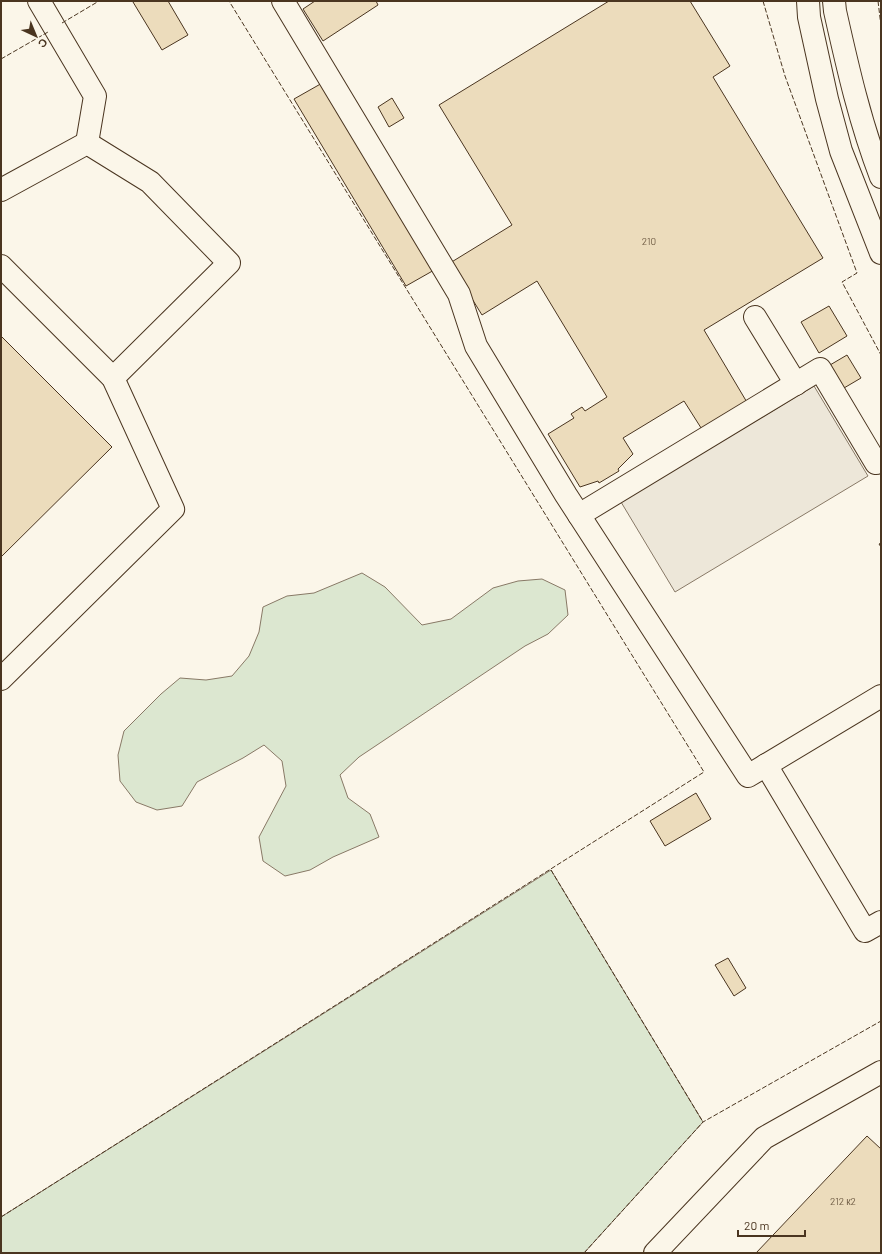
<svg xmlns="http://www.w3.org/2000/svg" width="882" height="1254" viewBox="0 0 882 1254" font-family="Barlow,sans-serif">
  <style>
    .green { fill: #dce7d0; stroke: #887966 }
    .parking { fill: #ede7d9; stroke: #887966 }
    .building { fill: #ecdcbc; stroke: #4a3520 }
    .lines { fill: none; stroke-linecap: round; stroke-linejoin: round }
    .minor-casing { stroke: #4a3520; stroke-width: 24 }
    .major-casing { stroke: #4a3520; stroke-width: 24 }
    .minor { stroke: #fbf6e9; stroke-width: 22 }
    .major { stroke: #fbf6e9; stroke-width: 22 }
    .fence { stroke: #4a3520; stroke-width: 1; stroke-dasharray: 5 2; stroke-linecap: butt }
    .labels { text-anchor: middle; stroke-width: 3; stroke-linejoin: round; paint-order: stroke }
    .number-label { font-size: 10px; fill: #725f47 }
  </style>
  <rect width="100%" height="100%" fill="#fbf6e9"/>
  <!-- green -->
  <g class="green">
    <path d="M362 573 385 587 422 625 451 619 493 588 518 581 542 579 565 590 568 615 548 634 525 646 359 757 340 775 348 798 370 814 379 837 333 857 310 870 285 876 263 861 259 837 286 786 282 761 264 745 243 758 197 782 182 806 157 810 136 802 120 781 118 755 124 731 161 694 180 678 206 680 232 676 249 656 259 632 263 607 287 596 314 593Z"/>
    <path d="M551 870 703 1122 584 1253H1V1217Z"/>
  </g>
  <!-- parking -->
  <path class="parking" d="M814 386 868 476 675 592 621 502Z"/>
  <!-- building -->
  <g class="building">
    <path d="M135 1H168L188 35 162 50 133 2Z"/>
    <path d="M315 1H376L378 5 323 41 303 9Z"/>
    <path d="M609 1H690L730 66 713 77 823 258 704 330 748 404 703 431 684 401 623 438 633 454 618 469 619 471 599 483 598 481 580 487 548 434 574 418 571 414 582 407 585 411 607 397 537 281 482 315 450 263 512 225 439 105Z"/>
    <path d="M324 82 436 269 406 286 294 99Z"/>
    <path d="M392 98 404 118 389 127 378 107Z"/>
    <path d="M829 306 847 336 819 353 801 322Z"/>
    <path d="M1 336 112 447 1 557Z"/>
    <path d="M847 355 861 378 844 388 830 365Z"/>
    <path d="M696 793 711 819 665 846 650 821Z"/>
    <path d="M728 958 746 988 734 996 715 965Z"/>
    <path d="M867 1136 881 1149V1253H756Z"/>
  </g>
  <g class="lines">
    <defs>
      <g id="minor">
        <path d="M39 1 95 96 87 143"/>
        <path d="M283 1 459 294 476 346 566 495 748 776 881 696"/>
        <path d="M1 190 87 143 150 182 229 263 113 378"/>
        <path d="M1 266 113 378 173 509 1 679"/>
        <path d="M755 317 796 384"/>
        <path d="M579 515 820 369 876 463"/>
        <path d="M766 765 865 931 881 922"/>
        <path d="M655 1253 764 1138 881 1072"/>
      </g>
      <g id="major">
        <path d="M808 1 809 17 827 99 841 151 881 253"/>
        <path d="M834 1 835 11C848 69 860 122 881 177"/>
      </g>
    </defs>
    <!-- minor casing -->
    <use href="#minor" class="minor-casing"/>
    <!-- major casing -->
    <use href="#major" class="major-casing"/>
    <!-- minor -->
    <use href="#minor" class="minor"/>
    <!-- major -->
    <use href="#major" class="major"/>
    <!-- fence -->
    <g class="fence">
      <path d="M763 1 785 76 857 273 842 282 881 355"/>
      <path d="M878 1 881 26"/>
      <path d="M62 23 99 1"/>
      <path d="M1 59 48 32"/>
      <path d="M881 543 879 544 881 547"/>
      <path d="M551 870 703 1122"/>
      <path d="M1 1217 704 772 229 1"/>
      <path d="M584 1253 703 1122 881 1021"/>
    </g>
  </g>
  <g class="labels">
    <!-- number labels -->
    <g class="number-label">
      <text x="649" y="245">210</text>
      <text x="843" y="1205">212 к2</text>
    </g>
  </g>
  <!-- border -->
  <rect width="882" height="1254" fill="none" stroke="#4a3520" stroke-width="4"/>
  <!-- north arrow -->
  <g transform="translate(36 36) rotate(136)" stroke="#fbf6e9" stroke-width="3" paint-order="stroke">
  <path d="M0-3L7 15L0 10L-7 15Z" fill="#4a3520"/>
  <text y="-6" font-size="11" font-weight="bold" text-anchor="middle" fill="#4a3520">С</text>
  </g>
  <!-- scale -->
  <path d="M738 1230v6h67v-6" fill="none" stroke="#4a3520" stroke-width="2"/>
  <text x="744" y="1230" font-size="12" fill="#4a3520" stroke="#fbf6e9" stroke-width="3" paint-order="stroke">20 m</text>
</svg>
